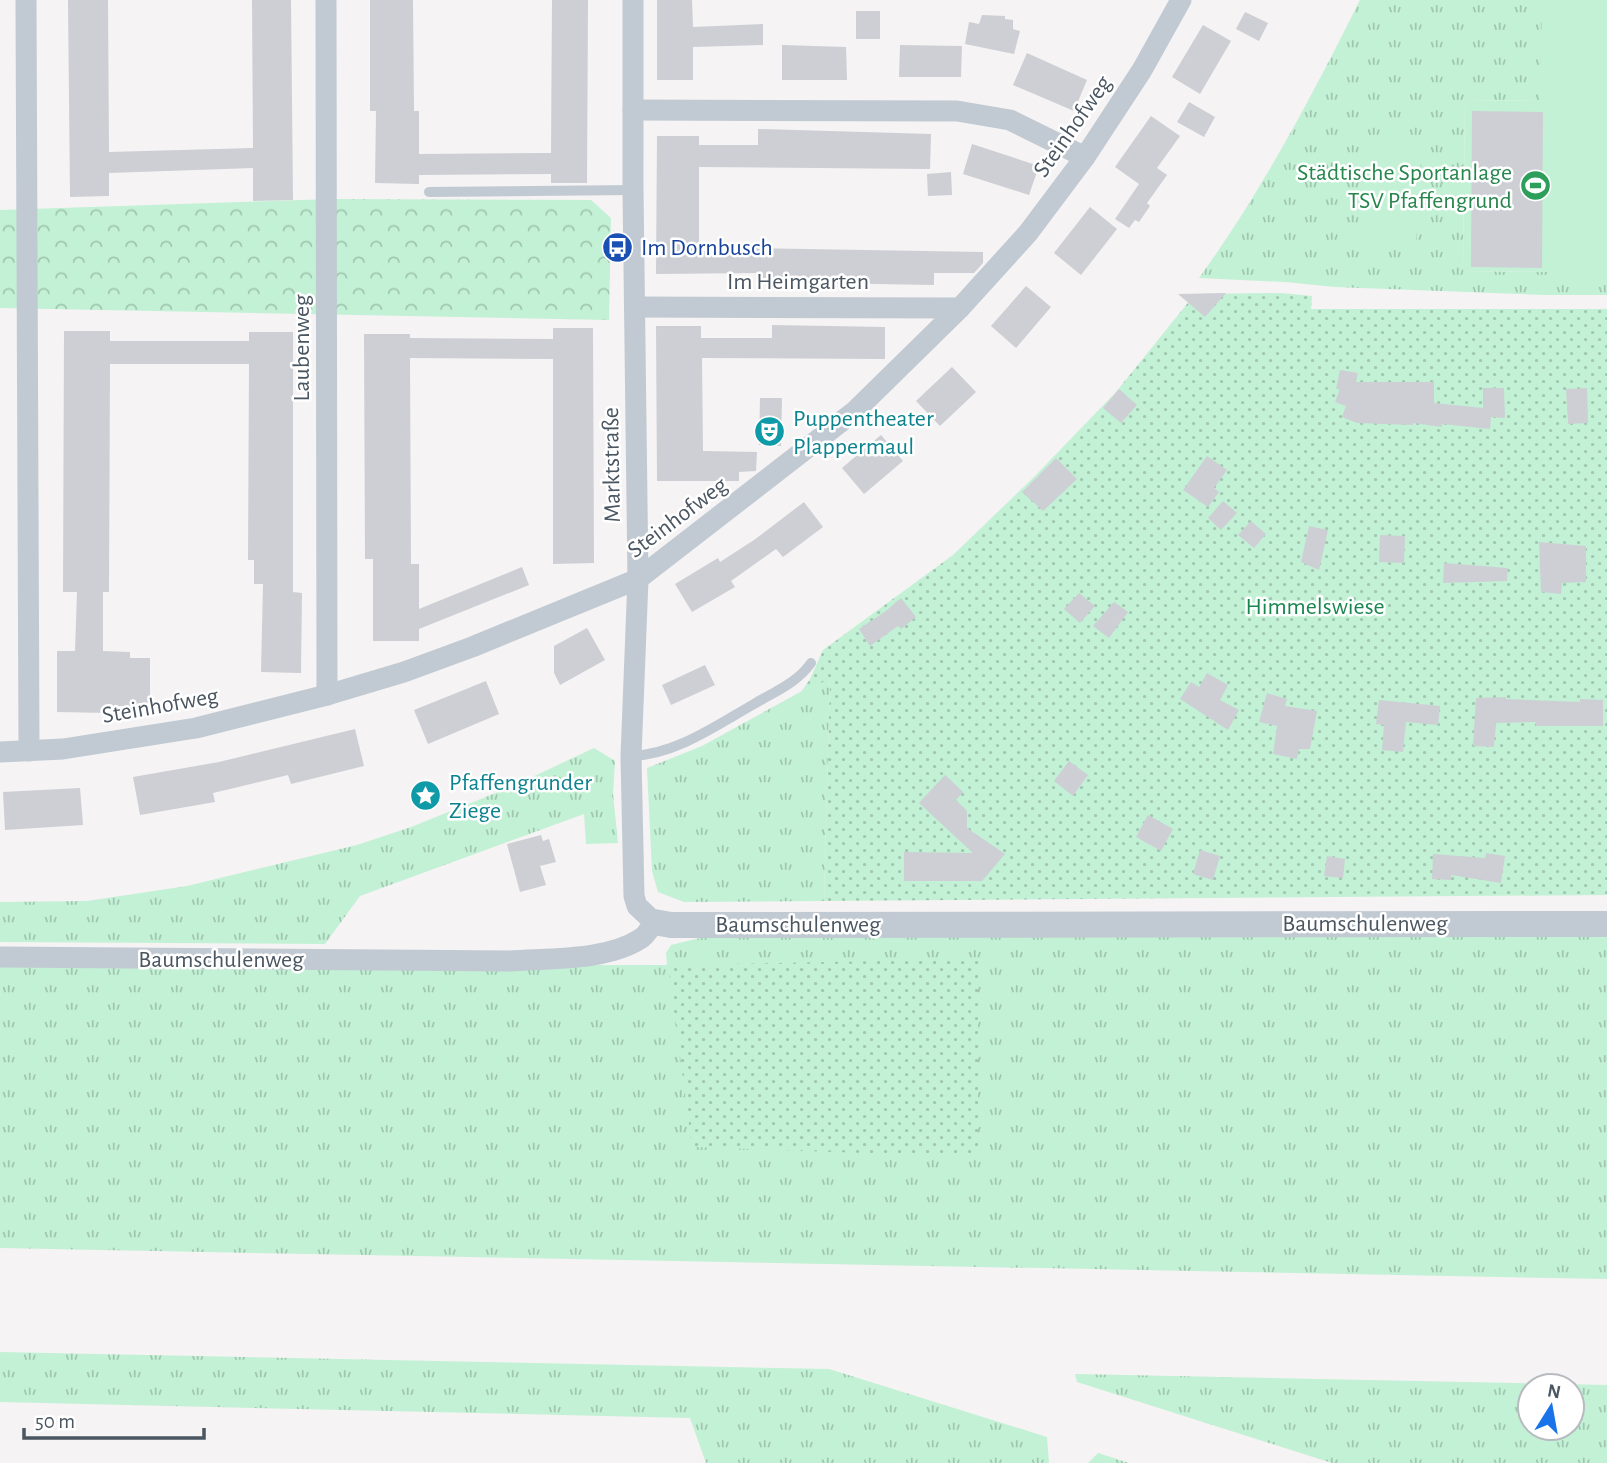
<svg xmlns="http://www.w3.org/2000/svg" width="1607" height="1463" viewBox="0 0 1607 1463" font-family="'Alegreya Sans',sans-serif">
  <style>
    .grass { fill: url(#grass-tufts); fill-rule: evenodd }
    .park { fill: url(#park-crowns) }
    .garden { fill: url(#garden-dots) }
    .pitch { fill: #c3f1d5 }
    .building { fill: #cdcfd5 }
    .lines { fill: none; stroke-linecap: round; stroke-linejoin: round }
    .service { stroke: #c1cad2; stroke-width: 10 }
    .minor { stroke: #c1cad2; stroke-width: 21 }
    .tertiary { stroke: #c1cad2; stroke-width: 26 }
    .labels { text-anchor: middle; stroke-width: 5; stroke-linejoin: round; paint-order: stroke }
    .street-label { font-size: 24px; fill: #4a5661; stroke: #fff }
    .leisure-label { font-size: 24px; fill: #27864d; stroke: #fff; text-anchor: end }
    .transit-label { font-size: 24px; fill: #164399; stroke: #fff; text-anchor: start }
    .culture-label { font-size: 24px; fill: #0d838f; stroke: #fff; text-anchor: start }
    .park-label { font-size: 24px; fill: #17864f; stroke: #fff }
  </style>
  <defs>
    <pattern id="grass-tufts" width="24" height="20" patternUnits="userSpaceOnUse" patternTransform="scale(1.75)"><rect width="24" height="20" fill="#c3f1d5"/><path d="M3 7l-1-3M5 7V3M7 7l1-3M15 17l-1-3M17 17v-4M19 17l1-3" fill="none" stroke="#a0c6b0"/></pattern>
    <pattern id="park-crowns" width="20" height="18" patternUnits="userSpaceOnUse" patternTransform="scale(1.75)"><rect width="20" height="18" fill="#c3f1d5"/><path d="M2 6a3 3 0 1 1 6 0M12 15a3 3 0 1 1 6 0" fill="none" stroke="#a0c6b0"/></pattern>
    <pattern id="garden-dots" width="8" height="8" patternUnits="userSpaceOnUse" patternTransform="scale(1.75)"><rect width="8" height="8" fill="#c3f1d5"/><path d="M2 2h.1M6 6h.1" fill="none" stroke="#a0c6b0" stroke-width="1.8" stroke-linecap="round"/></pattern>
  </defs>
  <rect width="100%" height="100%" fill="#f5f3f3"/>
  <!-- grass -->
  <g class="grass">
    <path d="M1360 0H1578L1607 268V295H1543L1335 287 1285 282 1199 278C1262 191 1312 96 1360 0ZM1465 100 1541 101 1549 272 1463 271Z"/>
    <path d="M830 678 824 901 684 902 658 892 652 871 647 768 702 746 802 691Z"/>
    <path d="M594 748 615 761 613 794 618 843 586 844 584 814 360 896 325 944 0 942V902L87 901 187 886 357 845 411 827 513 786Z"/>
    <path d="M1607 933V1279L0 1248V966L667 965 666 953 671 945 704 937Z"/>
    <path d="M0 1352 829 1369 1047 1437 1049 1463H706L690 1418 0 1402Z"/>
    <path d="M1075 1374 1607 1385V1463H1332L1077 1382ZM1530 1386H1572V1428H1530Z"/>
    <path d="M1098 1453 1129 1463H1088Z"/>
  </g>
  <!-- park -->
  <path class="park" d="M331 199 591 200 611 218 609 320 0 308V210Z"/>
  <!-- garden -->
  <g class="garden">
    <path d="M1281 293 1312 296 1311 309H1607V895L824 901 830 679 802 691 810 679 823 650 953 555 1033 478 1116 392 1195 294Z"/>
    <path d="M978 959V1157L692 1147 668 965Z"/>
  </g>
  <!-- pitch -->
  <g class="pitch">
    <path d="M1542 0H1607V280L1575 279 1549 272 1463 271 1465 100 1540 101Z"/>
    <path d="M1363 142 1422 146 1416 243 1357 239Z"/>
  </g>
  <!-- building -->
  <g class="building">
    <path d="M68 0H108L109 152 253 148 252 0H291L293 200 253 201V168L109 173V196L70 197Z"/>
    <path d="M370 0H413L414 111H419V154L551 153 552 0H588L587 183H551V174L419 175V184L375 183 376 111H370Z"/>
    <path d="M657 0H692L693 27 763 24V45L693 47V80H657Z"/>
    <rect x="856" y="11" width="24" height="28"/>
    <path d="M1245 12 1268 23 1259 41 1236 29Z"/>
    <path d="M982 15 1005 16V19L1013 20V29L1020 31 1014 54 965 44 969 22 979 24Z"/>
    <path d="M1203 25 1231 41 1200 94 1172 77Z"/>
    <path d="M782 45 846 47 847 80H782Z"/>
    <path d="M900 45 962 46 961 77H899Z"/>
    <path d="M1027 53 1087 80 1074 111 1013 85Z"/>
    <path d="M1189 102 1215 117 1204 137 1177 122Z"/>
    <path d="M1472 111 1543 112 1542 268 1471 267Z"/>
    <path d="M1151 116 1180 136 1157 168 1167 175 1147 203 1150 206 1139 222 1135 220 1129 228 1115 219 1139 184 1115 167Z"/>
    <path d="M758 129 931 134 930 169 699 167V251L745 252V248L983 252V263L974 273H934V285L756 282V273L656 274 657 136H699V145H758Z"/>
    <path d="M972 144 1039 166 1029 195 963 174Z"/>
    <path d="M951 172 952 195 928 196 927 174Z"/>
    <path d="M1090 207 1117 229 1081 275 1054 253Z"/>
    <path d="M1026 286 1051 307 1016 348 991 326Z"/>
    <path d="M1226 293 1205 317 1178 294Z"/>
    <path d="M772 325 885 327V359L702 358 703 451 757 452 756 471 739 472V481H657L656 326H701V338H772Z"/>
    <path d="M553 328H593L594 563 553 564V359L410 358 411 564H419V609L522 567 529 585 419 629V641H373V559H365L364 334H410V338L553 339Z"/>
    <path d="M64 331H110V341H249V332H293V592L302 593 301 673 261 672 263 584H254V560H248L249 364H110L109 592H103V651L130 652V658H150V706H110V713L57 712V651H75L77 592H63Z"/>
    <path d="M952 367 976 392 940 426 916 401Z"/>
    <path d="M1340 370 1358 373 1356 382H1434V403L1483 408V388H1504L1505 418 1491 417 1490 429 1442 424V427L1413 423V425L1357 423 1342 417 1346 406 1335 402 1340 389H1336Z"/>
    <path d="M1587 388 1588 423 1568 424 1566 389Z"/>
    <path d="M1119 389 1137 405 1121 423 1103 408Z"/>
    <path d="M760 398H782L781 446 759 445Z"/>
    <path d="M881 435 903 461 864 494 842 468Z"/>
    <path d="M1207 456 1227 470 1214 488 1219 492 1208 507 1183 490Z"/>
    <path d="M1056 458 1077 479 1043 511 1022 492Z"/>
    <path d="M1223 501 1237 513 1221 530 1208 518Z"/>
    <path d="M804 502 823 527 783 557 776 549 731 581 735 587 692 612 675 584 718 558 720 562 754 540Z"/>
    <path d="M1251 521 1266 534 1254 548 1238 535Z"/>
    <path d="M1309 526 1328 530 1319 570 1301 562Z"/>
    <path d="M1380 535 1405 536 1404 563 1379 562Z"/>
    <path d="M1539 542 1586 546V582L1562 583 1561 594 1541 592Z"/>
    <path d="M1444 563 1508 568 1507 581 1443 583Z"/>
    <path d="M1079 593 1095 606 1080 623 1064 609Z"/>
    <path d="M901 598 916 617 901 629 898 626 870 646 859 629 886 611Z"/>
    <path d="M1114 602 1128 612 1109 638 1093 626Z"/>
    <path d="M587 628 605 660 560 685 554 673V646Z"/>
    <path d="M705 665 715 685 671 705 662 685Z"/>
    <path d="M1207 673 1228 685 1220 700 1239 710 1228 730 1180 699 1191 682 1199 687Z"/>
    <path d="M486 681 499 714 428 744 414 710Z"/>
    <path d="M1267 693 1287 699 1285 706 1317 711 1310 749H1299L1297 759 1273 754 1277 726 1259 722Z"/>
    <path d="M1506 697V699L1580 702V699L1603 700V726H1536V722L1496 723 1494 747 1473 746 1476 698Z"/>
    <path d="M1379 700 1440 706 1438 725 1406 722 1403 752 1382 750 1384 725 1376 724Z"/>
    <path d="M355 729 364 766 291 784 288 775 213 793 215 802 140 815 133 777 219 762Z"/>
    <path d="M1069 761 1088 775 1073 796 1054 781Z"/>
    <path d="M945 775 963 792 956 800 967 811V828L1005 854 982 881H904V852L973 853 919 803Z"/>
    <path d="M80 788 83 825 5 830 3 792Z"/>
    <path d="M1148 815 1173 829 1161 851 1136 837Z"/>
    <path d="M541 835 543 841 549 839 556 862 540 866 546 885 520 892 507 844Z"/>
    <path d="M1200 850 1220 856 1213 880 1193 874Z"/>
    <path d="M1486 853 1505 856 1501 883 1451 875V880L1432 879 1433 854 1485 858Z"/>
    <path d="M1327 856 1345 859 1343 878 1324 876Z"/>
  </g>
  <g class="lines">
    <!-- service -->
    <g class="service">
      <path d="M429 192 633 190"/>
      <path d="M631 756C675 755 717 725 754 704 774 692 797 683 811 663"/>
    </g>
    <!-- minor -->
    <g class="minor">
      <path d="M26 0 29 751"/>
      <path d="M326 0 327 695"/>
      <path d="M633 110 957 111 1010 120 1085 157"/>
      <path d="M635 307 960 308"/>
      <path d="M0 752 63 749 196 728 327 695 404 672 472 647 638 579 855 411 960 308 1028 233 1085 157 1142 70 1181 0"/>
      <path d="M0 957 510 961C549 958 606 961 640 939 646 936 650 928 654 922L637 906 634 896 631 756 638 579 633 190V0"/>
    </g>
    <!-- tertiary -->
    <path class="tertiary" d="M654 922 671 925 1607 924"/>
  </g>
  <!-- icons -->
  <defs>
    <symbol id="stadium-disc" viewBox="-11 -11 22 22"><circle r="9.5" fill="#2e9e5b" stroke="#fff"/><path d="M0-5a6.5 5 0 1 0 0 10a6.5 5 0 1 0 0-10ZM-3.5-1.8h7v3.6h-7Z" fill="#fff"/></symbol>
    <symbol id="bus-disc" viewBox="-11 -11 22 22"><circle r="9.5" fill="#1a4fb4" stroke="#fff"/><path d="M-5-6H5V4H4V6H2V4H-2V6H-4V4H-5ZM-3.5-4V0h7V-4ZM-3.5 1.2v1.5H-2V1.2ZM2 1.2v1.5H3.5V1.2Z" fill="#fff"/></symbol>
    <symbol id="theatre-disc" viewBox="-11 -11 22 22"><circle r="9.5" fill="#0f9aa8" stroke="#fff"/><path d="M-5-5.5Q0-4 5-5.5V0Q5 5 0 6Q-5 5-5 0ZM-3.3-2.5H-1v1.5H-3.3ZM1-2.5H3.3v1.5H1ZM-2.8 1Q0 5.5 2.8 1Z" fill="#fff"/></symbol>
    <symbol id="sight-disc" viewBox="-11 -11 22 22"><circle r="9.5" fill="#0f9aa8" stroke="#fff"/><path d="M0-6L1.8-2.2L6-1.7L2.9 1.2L3.7 5.4L0 3.3L-3.7 5.4L-2.9 1.2L-6-1.7L-1.8-2.2Z" fill="#fff"/></symbol>
  </defs>
  <g fill-rule="evenodd">
    <use href="#stadium-disc" x="1518" y="168" width="35" height="35"/>
    <use href="#bus-disc" x="600" y="230" width="35" height="35"/>
    <use href="#theatre-disc" x="752" y="414" width="35" height="35"/>
    <use href="#sight-disc" x="408" y="778" width="35" height="35"/>
  </g>
  <g class="labels">
    <!-- street labels -->
    <g class="street-label">
      <text transform="translate(1072 126) rotate(-55)" y="8">Steinhofweg</text>
      <text x="798" y="289">Im Heimgarten</text>
      <text transform="translate(301 348) rotate(-90)" y="8">Laubenweg</text>
      <text transform="translate(611 465) rotate(-91)" y="8">Marktstraße</text>
      <text transform="translate(677 517) rotate(-37)" y="8">Steinhofweg</text>
      <text transform="translate(160 705) rotate(-10)" y="8">Steinhofweg</text>
      <text x="1365" y="931">Baumschulenweg</text>
      <text x="798" y="932">Baumschulenweg</text>
      <text x="221" y="967">Baumschulenweg</text>
    </g>
    <!-- leisure labels -->
    <g class="leisure-label">
      <text x="1512" y="180">Städtische Sportanlage<tspan x="1512" dy="28">TSV Pfaffengrund</tspan></text>
    </g>
    <!-- transit labels -->
    <g class="transit-label">
      <text x="641" y="255">Im Dornbusch</text>
    </g>
    <!-- culture labels -->
    <g class="culture-label">
      <text x="793" y="426">Puppentheater<tspan x="793" dy="28">Plappermaul</tspan></text>
      <text x="449" y="790">Pfaffengrunder<tspan x="449" dy="28">Ziege</tspan></text>
    </g>
    <!-- park labels -->
    <g class="park-label">
      <text x="1315" y="614">Himmelswiese</text>
    </g>
  </g>
  <!-- north arrow -->
  <g transform="translate(1551 1407) rotate(11)"><circle r="33" fill="#ffffff" stroke="#b7bbc0" stroke-width="2"/>
  <path d="M0-5L12 26L0 18L-12 26Z" fill="#1a73e8"/>
  <text y="-10" font-size="19" font-weight="bold" text-anchor="middle" fill="#4a5661">N</text>
  </g>
  <!-- scale -->
  <path d="M24 1428v10h180v-10" fill="none" stroke="#4a5661" stroke-width="3.5"/>
  <text x="35" y="1428" font-size="21" fill="#4a5661" stroke="#ffffff" stroke-width="5" paint-order="stroke">50 m</text>
</svg>
